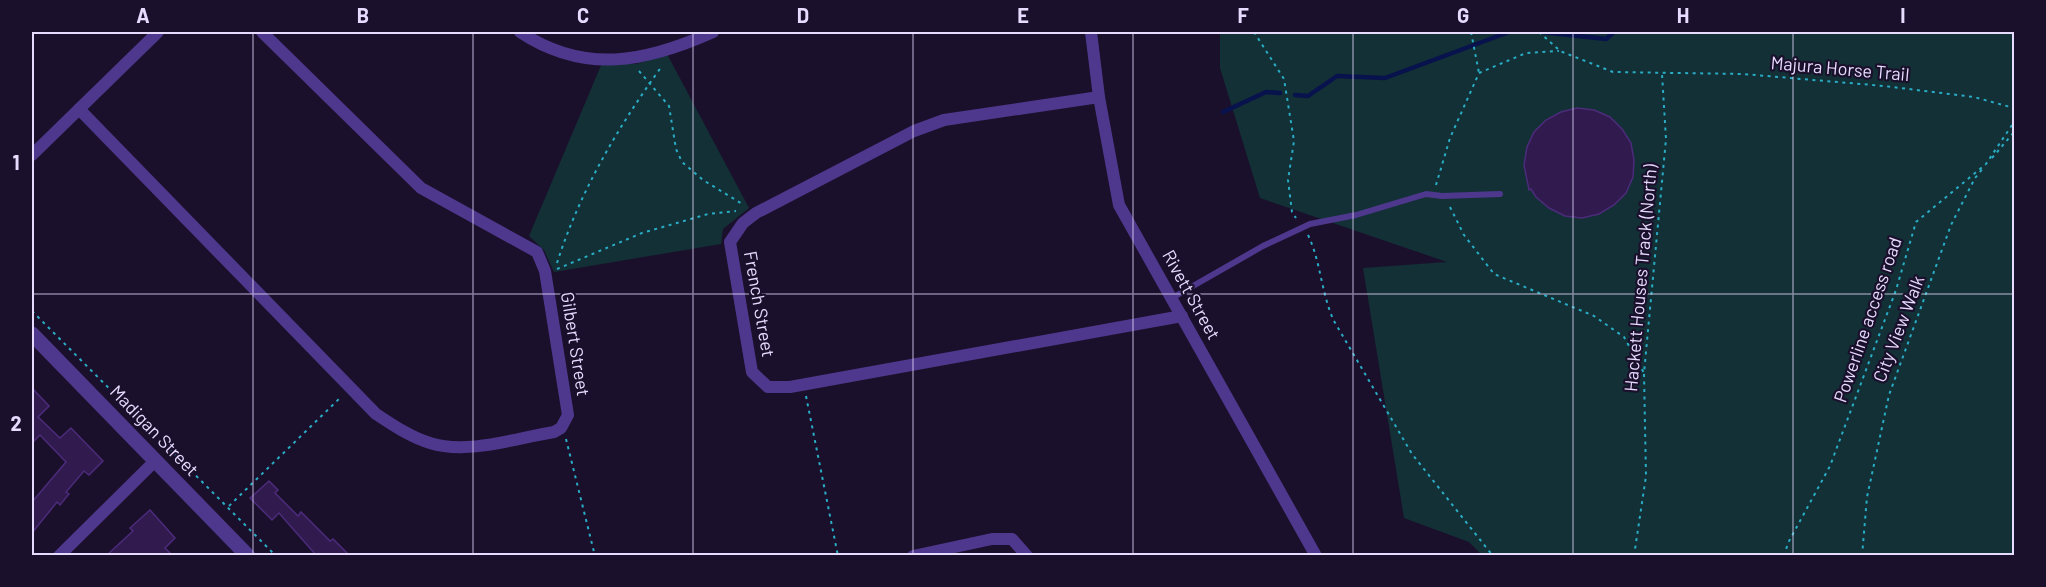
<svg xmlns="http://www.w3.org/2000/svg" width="2046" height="587" viewBox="0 0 2046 587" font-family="Barlow,sans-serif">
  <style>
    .green { fill: #123036 }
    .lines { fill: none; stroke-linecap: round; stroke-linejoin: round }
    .stream { stroke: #08124d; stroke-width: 4.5 }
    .building { fill: #301a4e; stroke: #4c2b7b; stroke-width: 1.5 }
    .path { stroke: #29acc4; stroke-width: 2; stroke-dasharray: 3 4.5; stroke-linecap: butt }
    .service { stroke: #4e388d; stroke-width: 6 }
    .minor { stroke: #4e388d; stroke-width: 12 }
    .tertiary { stroke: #4e388d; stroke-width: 15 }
    .grid { fill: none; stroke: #e7dbff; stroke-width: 1.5; stroke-opacity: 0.55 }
    .labels { text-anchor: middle; stroke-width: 4.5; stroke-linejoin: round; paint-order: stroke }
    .street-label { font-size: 18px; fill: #e7dbff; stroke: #1b102c }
    .neatline { fill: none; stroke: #e7dbff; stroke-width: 2 }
    .grid-label { font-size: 20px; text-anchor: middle; font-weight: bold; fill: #e7dbff }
  </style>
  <rect width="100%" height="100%" fill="#1b102c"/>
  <!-- green -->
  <g class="green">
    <path d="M1220 32H2014V555H1482L1469 542 1404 518 1363 268 1447 262 1260 198 1220 68Z"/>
    <path d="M667 54 749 208 723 229 721 244 554 272 544 250 529 236 602 63 636 64Z"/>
  </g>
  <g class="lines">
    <!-- stream -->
    <g class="stream">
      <path d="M1542 32 1606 39 1614 32"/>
      <path d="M1295 95 1308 96 1337 76 1385 78 1509 32"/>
      <path d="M1223 112 1266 92 1280 93"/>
    </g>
  </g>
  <!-- building -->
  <g class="building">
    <path d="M1577 108 1594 110 1610 117 1622 129 1631 143 1634 160 1633 177 1626 193 1614 205 1599 214 1582 218 1565 216 1549 208 1536 197 1531 189 1529 190 1524 165 1527 147 1534 132 1546 120 1561 112Z"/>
    <path d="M32 388 49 406 38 417 60 438 71 428 103 461 89 475 84 471 66 492 69 494 60 505 57 502 32 533V502L66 462 40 435 32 443Z"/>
    <path d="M269 481 278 490 275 493 298 516 301 512 330 541 333 539 349 555H316L279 513 272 520 250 498Z"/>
    <path d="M150 510 175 538 165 548 172 555H107L133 531 130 528Z"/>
  </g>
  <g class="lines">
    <!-- path -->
    <g class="path">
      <path d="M1254 32 1284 79 1294 141 1288 180 1292 212 1296 218"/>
      <path d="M1471 32 1479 73"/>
      <path d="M1539 32 1560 51 1613 72 1743 74 1884 86 1974 97 2014 108"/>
      <path d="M639 71 669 106 676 149 682 162 703 180 744 205"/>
      <path d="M1479 73 1526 53 1559 51"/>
      <path d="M1992 158 2014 132"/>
      <path d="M1436 185 1450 138 1479 73"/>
      <path d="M1450 207 1464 235 1494 274 1594 316 1624 337 1644 373"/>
      <path d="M1308 235C1321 262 1321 293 1334 321L1412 454 1493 556"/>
      <path d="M557 263C580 191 618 127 662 66"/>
      <path d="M557 269 642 233 708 214 736 211"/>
      <path d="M32 311 276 556"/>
      <path d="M806 396 838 556"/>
      <path d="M566 439 595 556"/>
      <path d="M229 506 341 397"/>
      <path d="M1634 556 1646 476 1644 373 1666 139 1662 74"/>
      <path d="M1784 556 1788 543 1830 466 1896 290 1916 222 1986 164 2014 122"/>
      <path d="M1862 556 1867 497 1889 395 1951 225 1975 178 1984 167"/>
    </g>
    <!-- service -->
    <path class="service" d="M1172 298 1263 246 1310 224 1356 215 1426 194 1442 196 1500 194"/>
    <!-- minor -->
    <g class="minor">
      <path d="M520 32C585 75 646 62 713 32"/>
      <path d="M1091 32 1099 97 1119 205 1316 556"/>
      <path d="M1099 97 944 120 914 131 756 213 743 223 730 242 752 372 768 387H790L1182 316"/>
      <path d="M79 109 376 414C393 425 410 437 430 443 468 455 516 438 554 432L561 428 568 415 545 271 537 252 421 188 262 32"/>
      <path d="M32 155 158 32"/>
      <path d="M59 556 155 461"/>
      <path d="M913 556 992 539H1012L1027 556"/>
    </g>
    <!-- tertiary -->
    <path class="tertiary" d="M32 334 248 556"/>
  </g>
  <!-- grid -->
  <path class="grid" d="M253 32V556M473 32V556M693 32V556M913 32V556M1133 32V556M1353 32V556M1573 32V556M1793 32V556M32 294H2014"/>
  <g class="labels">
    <!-- street labels -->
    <g class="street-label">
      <text transform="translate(1840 69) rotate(5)" y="6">Majura Horse Trail</text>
      <text transform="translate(1641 278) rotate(-85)" y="6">Hackett Houses Track (North)</text>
      <text transform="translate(1191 295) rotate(61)" y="6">Rivett Street</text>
      <text transform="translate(759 304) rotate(80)" y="6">French Street</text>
      <text transform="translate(1868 320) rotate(-71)" y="6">Powerline access road</text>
      <text transform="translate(1899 329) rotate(-69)" y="6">City View Walk</text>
      <text transform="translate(575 344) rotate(81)" y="6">Gilbert Street</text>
      <text transform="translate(154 431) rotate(46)" y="6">Madigan Street</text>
    </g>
  </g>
  <!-- border -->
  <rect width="2046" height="587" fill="none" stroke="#1b102c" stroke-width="66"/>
  <rect x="33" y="33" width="1980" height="521" class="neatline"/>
  <g class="grid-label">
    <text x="143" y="23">A</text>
    <text x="363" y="23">B</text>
    <text x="583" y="23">C</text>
    <text x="803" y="23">D</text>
    <text x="1023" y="23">E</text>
    <text x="1243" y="23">F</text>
    <text x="1463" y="23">G</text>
    <text x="1683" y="23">H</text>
    <text x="1903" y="23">I</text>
    <text x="16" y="170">1</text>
    <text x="16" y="431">2</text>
  </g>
</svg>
